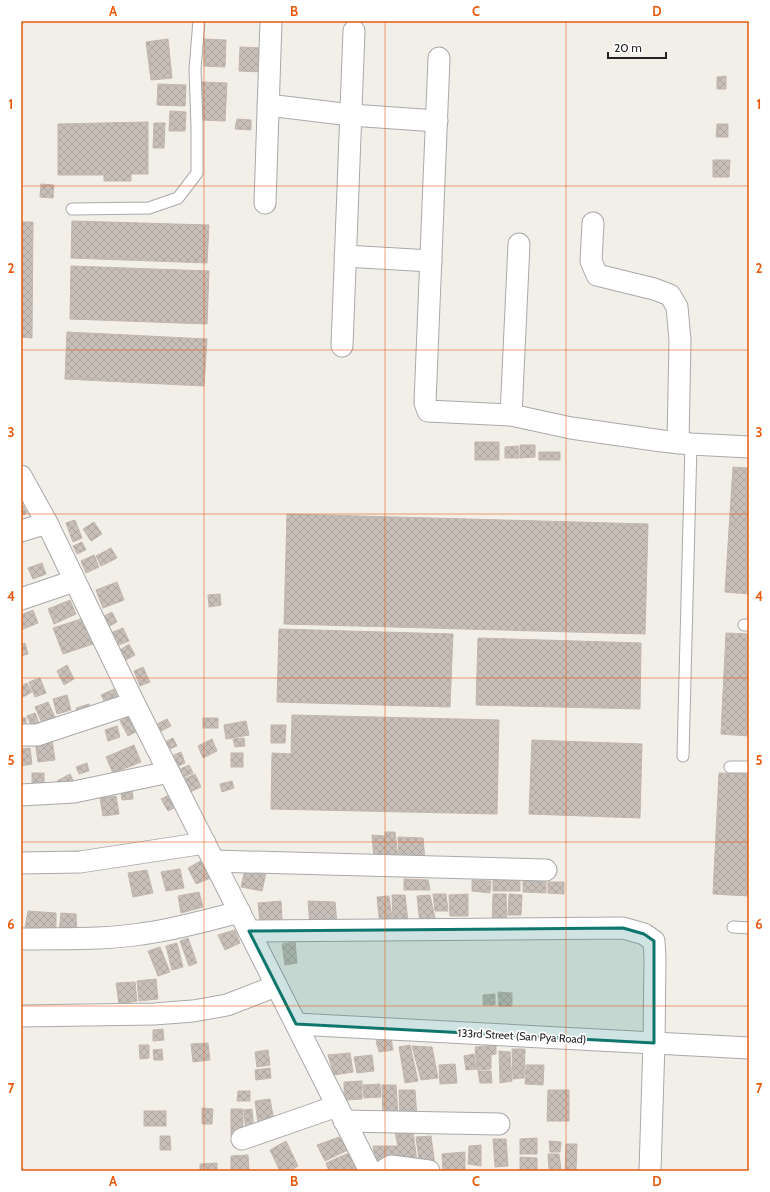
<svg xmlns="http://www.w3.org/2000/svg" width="770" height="1192" viewBox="0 0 770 1192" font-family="Cabin,sans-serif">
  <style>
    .building { fill: url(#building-cross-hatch); stroke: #c4b6ab }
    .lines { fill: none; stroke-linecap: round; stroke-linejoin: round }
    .service-casing { stroke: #a9a9a9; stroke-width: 13 }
    .minor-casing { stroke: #a9a9a9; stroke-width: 23 }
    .service { stroke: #fff; stroke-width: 11 }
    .minor { stroke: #fff; stroke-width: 21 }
    .marked { fill: #0f766e; fill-opacity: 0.2; stroke: #0f766e; stroke-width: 3; stroke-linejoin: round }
    .grid { fill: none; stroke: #e8590c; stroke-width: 1; stroke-opacity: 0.55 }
    .labels { text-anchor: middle; stroke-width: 3.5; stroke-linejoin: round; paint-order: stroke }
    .street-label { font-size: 11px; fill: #222; stroke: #fff }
    .neatline { fill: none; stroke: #e8590c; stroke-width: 1.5 }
    .grid-label { font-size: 13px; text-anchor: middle; font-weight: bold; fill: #e8590c }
  </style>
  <defs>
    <pattern id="building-cross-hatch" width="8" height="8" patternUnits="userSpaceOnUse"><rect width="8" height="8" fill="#c7bfb8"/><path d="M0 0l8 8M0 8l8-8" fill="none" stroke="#aba49e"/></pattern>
  </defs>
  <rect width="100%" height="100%" fill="#f2efe9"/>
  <!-- building -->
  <g class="building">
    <path d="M168 39 172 78 151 80 146 42Z"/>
    <path d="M204 39 226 40 225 67 204 66Z"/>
    <path d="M240 47 262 48V72L239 71Z"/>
    <path d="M726 76V89H717V77Z"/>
    <path d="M202 82 227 83 225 121 201 120Z"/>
    <path d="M158 84 186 85 185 106 157 105Z"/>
    <path d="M170 111 186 112 185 131H169Z"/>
    <path d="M237 119 251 120V130L235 129Z"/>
    <path d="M148 122V174H131V181H104V175H58V124Z"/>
    <path d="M154 123H165L164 148H153Z"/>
    <path d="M717 124H728V137H716Z"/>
    <path d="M713 160H730L729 177H713Z"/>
    <path d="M41 184 54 185 53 198 40 197Z"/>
    <path d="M72 221 209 225 207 263 71 258Z"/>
    <path d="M21 222H33L32 338 21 337Z"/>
    <path d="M71 266 209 271 207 324 70 319Z"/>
    <path d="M67 332 207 339 204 386 65 379Z"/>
    <rect x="475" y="442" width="24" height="18"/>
    <path d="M520 445H535V457L520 458Z"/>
    <path d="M518 446 519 458H505V447Z"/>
    <rect x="539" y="452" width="21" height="8"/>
    <path d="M733 467 749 468V594L725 592Z"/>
    <path d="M21 501 27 513 21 516Z"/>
    <path d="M287 514 648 524 645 634 284 624Z"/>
    <path d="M75 520 82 538 73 542 66 523Z"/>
    <path d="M94 522 102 534 91 541 83 529Z"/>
    <path d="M82 542 86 550 77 554 73 546Z"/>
    <path d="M111 548 117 558 101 566 96 556Z"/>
    <path d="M94 555 99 567 86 573 81 561Z"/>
    <path d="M42 563 46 574 33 579 28 568Z"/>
    <path d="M117 582 124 600 103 608 96 590Z"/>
    <path d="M220 594 221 605 209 607 208 595Z"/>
    <path d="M70 600 76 614 54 624 48 609Z"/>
    <path d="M33 610 38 623 21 630V615Z"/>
    <path d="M112 612 117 622 106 628 100 618Z"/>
    <path d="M84 618 93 644 63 654 53 628Z"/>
    <path d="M123 628 129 641 114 647 108 634Z"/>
    <path d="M279 629 453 634 450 707 277 702Z"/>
    <path d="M726 633 749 634V736L721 734Z"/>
    <path d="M478 638 641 643 640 709 476 705Z"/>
    <path d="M25 643 28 654 21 656V644Z"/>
    <path d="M129 644 135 655 126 660 120 650Z"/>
    <path d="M67 665 74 679 64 685 57 671Z"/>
    <path d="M143 667 150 682 140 686 134 671Z"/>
    <path d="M40 678 46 693 35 697 29 682Z"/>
    <path d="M27 683 32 692 21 698V686Z"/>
    <path d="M114 689 120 702 108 708 101 695Z"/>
    <path d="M67 695 71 710 57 714 53 699Z"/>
    <path d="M48 702 55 717 42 723 35 707Z"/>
    <path d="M89 704 91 713 79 717 76 708Z"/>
    <path d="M35 713 40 725 32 728 27 716Z"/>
    <path d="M133 714 141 729 128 736 120 721Z"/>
    <path d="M292 715 499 720 497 814 271 809 272 753 291 754Z"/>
    <rect x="21" y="718" width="5" height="12"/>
    <rect x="203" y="718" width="15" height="10"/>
    <path d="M167 719 171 726 159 732 155 725Z"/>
    <path d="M246 721 249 735 226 739 224 725Z"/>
    <path d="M271 725H286L285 743H271Z"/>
    <path d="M117 726 120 737 108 741 105 730Z"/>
    <path d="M173 738 177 746 167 750 163 743Z"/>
    <path d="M244 738 245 746 235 747 233 739Z"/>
    <path d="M52 739 55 760 38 762 35 741Z"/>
    <path d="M212 739 217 751 203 758 198 746Z"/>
    <path d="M532 740 642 744 640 818 529 814Z"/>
    <path d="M134 745 141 762 113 773 106 757Z"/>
    <path d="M30 748 32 764 21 766V749Z"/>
    <path d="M181 752 185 763 174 768 169 757Z"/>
    <rect x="231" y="753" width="12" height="14"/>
    <path d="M87 763 89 771 79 774 76 767Z"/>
    <path d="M189 765 193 773 182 778 178 770Z"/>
    <rect x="32" y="773" width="12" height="14"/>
    <path d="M719 773 749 774V896L713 894Z"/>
    <path d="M70 774 75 784 62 791 57 781Z"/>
    <path d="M195 774 201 787 190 792 184 779Z"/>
    <path d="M232 781 234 788 222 792 220 784Z"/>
    <path d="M132 786 133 799 122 800 120 787Z"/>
    <path d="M171 794 178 806 168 811 161 799Z"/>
    <path d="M116 796 119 814 103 816 100 798Z"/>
    <path d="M385 832H395L398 859H374L372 835 385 836Z"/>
    <path d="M398 837 423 838 425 861H399Z"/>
    <path d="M204 859 216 876 196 884 188 868Z"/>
    <path d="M180 869 184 888 166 891 161 872Z"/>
    <path d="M245 869 266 873 262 891 241 887Z"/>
    <path d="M147 870 153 893 133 897 128 873Z"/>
    <path d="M404 879 428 880 430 890H404Z"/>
    <path d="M493 879 520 880V891H493Z"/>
    <path d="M472 880 491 881 490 893 472 891Z"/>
    <path d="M523 880 546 881V893L523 892Z"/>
    <path d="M548 882H564V894L548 893Z"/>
    <path d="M199 892 203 907 181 913 178 896Z"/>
    <path d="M433 894H446L448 911H435Z"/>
    <path d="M468 894V916H450L449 895Z"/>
    <path d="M493 894H506L507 925H492Z"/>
    <path d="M509 894 522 895 521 915H508Z"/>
    <path d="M392 895H405L408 922H393Z"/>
    <path d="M430 895 436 923 420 924 417 896Z"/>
    <path d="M389 896 393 926H380L377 897Z"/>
    <path d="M281 901 282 919 260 923 258 903Z"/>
    <path d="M308 901 335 902 337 924 310 926Z"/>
    <path d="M28 911 56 913V930L25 928Z"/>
    <path d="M61 913 76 914 77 933H59Z"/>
    <path d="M235 930 240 943 225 950 218 935Z"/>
    <path d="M188 938 197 963 189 966 180 941Z"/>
    <path d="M295 942 297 963 285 965 282 944Z"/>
    <path d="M177 943 183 967 172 970 166 946Z"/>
    <path d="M160 947 170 972 158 976 148 951Z"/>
    <path d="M156 979 158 999 139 1001 137 981Z"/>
    <path d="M135 982 137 1001 119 1004 116 983Z"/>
    <path d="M498 992 512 993V1006H499Z"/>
    <path d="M495 994V1005H483V995Z"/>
    <path d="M163 1029 164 1040 153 1041V1030Z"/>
    <path d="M391 1038 393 1050 379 1052 376 1041Z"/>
    <path d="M208 1043 210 1060 193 1062 191 1044Z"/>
    <path d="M139 1045H149V1058L140 1059Z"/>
    <path d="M410 1045 418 1081 405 1083 399 1047Z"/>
    <path d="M496 1045V1054L491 1055V1069L477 1070 475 1047Z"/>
    <path d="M412 1046 432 1047 438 1078 421 1080Z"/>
    <path d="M162 1049 163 1060H154L153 1050Z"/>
    <path d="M512 1049H525L524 1078 513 1079Z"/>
    <path d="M268 1050 270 1065 257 1067 255 1052Z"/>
    <path d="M499 1051 510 1052 512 1081 500 1083Z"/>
    <path d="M350 1053 353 1072 334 1075 328 1055Z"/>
    <path d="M474 1054 476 1069 466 1070 464 1056Z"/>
    <path d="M372 1055 374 1071 357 1073 354 1057Z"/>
    <path d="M455 1064 457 1083 440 1084 439 1065Z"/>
    <path d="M526 1065H544L543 1085 525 1084Z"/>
    <path d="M270 1068 271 1078 256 1080 255 1070Z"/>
    <path d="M478 1071H491L492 1083H480Z"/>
    <path d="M362 1081V1099L344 1100V1082Z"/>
    <path d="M380 1084 381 1097 364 1098 363 1085Z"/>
    <path d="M382 1085H396L398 1116 383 1117Z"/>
    <path d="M399 1090H415L417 1118 400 1119Z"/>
    <path d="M548 1090H569V1121H547Z"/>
    <path d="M238 1091H250V1101H237Z"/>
    <path d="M270 1099 274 1121 258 1123 255 1101Z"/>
    <path d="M202 1108 213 1109 212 1124H202Z"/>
    <path d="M231 1109H243V1134L231 1135Z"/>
    <path d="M252 1109 254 1132 246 1133 244 1110Z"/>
    <rect x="144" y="1111" width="22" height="15"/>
    <path d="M413 1131 417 1162 376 1163 373 1146H398L395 1133Z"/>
    <path d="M160 1136H170L171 1150H160Z"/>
    <path d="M431 1136 435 1166 420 1167 416 1137Z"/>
    <path d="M339 1137 348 1150 325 1161 317 1145Z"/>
    <path d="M537 1138V1154H520V1139Z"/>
    <path d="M493 1139H506L508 1166 495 1167Z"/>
    <path d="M286 1141 298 1166 290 1171H280L270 1150Z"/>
    <path d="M549 1141 561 1142 560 1152H550Z"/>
    <path d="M566 1144H577L576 1170H565Z"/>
    <path d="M481 1145V1166L468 1164 469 1146Z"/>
    <path d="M465 1152V1171H443L442 1154Z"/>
    <path d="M349 1153 358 1170 329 1171 326 1163Z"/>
    <path d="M548 1154H559L561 1169H549Z"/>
    <path d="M248 1155 249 1171H231V1156Z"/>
    <path d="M520 1157 537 1158V1171H520Z"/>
    <path d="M217 1163V1171H200V1164Z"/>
  </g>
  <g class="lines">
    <defs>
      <g id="service">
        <path d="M72 209 149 208 178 198 197 173V127L195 69 199 21"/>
        <path d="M744 625H749"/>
        <path d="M683 756 691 444"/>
        <path d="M730 767H749"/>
        <path d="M733 927 749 928"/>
      </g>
      <g id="minor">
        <path d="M439 58 425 403 428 411 511 415 571 428 662 441 691 444 749 447"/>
        <path d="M268 105 351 115 437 121"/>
        <path d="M265 203 271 21"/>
        <path d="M593 223 591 261 597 275 654 289 670 295 677 307 680 340 678 443"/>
        <path d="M345 256 431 261"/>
        <path d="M342 346 354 31"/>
        <path d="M511 415 519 244"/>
        <path d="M21 476 47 523 134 703 370 1171"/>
        <path d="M21 531 47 523"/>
        <path d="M21 599 74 581"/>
        <path d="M21 735H37L134 703"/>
        <path d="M21 795 74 792 169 772"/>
        <path d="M214 861 546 870"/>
        <path d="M21 863 80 862 205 843"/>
        <path d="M249 931 623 928 644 934 654 941 655 958 654 1043 650 1171"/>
        <path d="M21 939C61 938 102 940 141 934 174 930 207 920 240 912"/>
        <path d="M21 1016 154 1014 193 1011 227 1005 276 986"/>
        <path d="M296 1024 749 1048"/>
        <path d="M344 1121 499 1124"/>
        <path d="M242 1139 337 1106"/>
        <path d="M383 1171 391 1166 429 1171"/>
      </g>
    </defs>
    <!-- service casing -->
    <use href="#service" class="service-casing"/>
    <!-- minor casing -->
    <use href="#minor" class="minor-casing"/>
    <!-- service -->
    <use href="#service" class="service"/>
    <!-- minor -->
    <use href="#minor" class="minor"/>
  </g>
  <!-- marked area -->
  <path class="marked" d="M623 928 644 934 654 941V1043L296 1024 249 931Z"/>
  <!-- grid -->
  <path class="grid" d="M204 21V1171M385 21V1171M566 21V1171M21 186H749M21 350H749M21 514H749M21 678H749M21 842H749M21 1006H749"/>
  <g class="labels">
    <!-- street labels -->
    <g class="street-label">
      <text transform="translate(522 1036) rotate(3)" y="4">133rd Street (San Pya Road)</text>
    </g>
  </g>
  <!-- border -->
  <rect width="770" height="1192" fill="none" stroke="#ffffff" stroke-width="44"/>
  <!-- scale -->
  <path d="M608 52v6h58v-6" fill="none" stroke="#222222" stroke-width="2"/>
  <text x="614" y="52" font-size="12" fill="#222222" stroke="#ffffff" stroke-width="3" paint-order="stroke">20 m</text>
  <rect x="22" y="22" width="726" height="1148" class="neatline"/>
  <g class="grid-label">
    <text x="113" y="16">A</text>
    <text x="294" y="16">B</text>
    <text x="476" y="16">C</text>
    <text x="657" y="16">D</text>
    <text x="11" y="109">1</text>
    <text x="759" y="109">1</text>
    <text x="11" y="273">2</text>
    <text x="759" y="273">2</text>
    <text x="11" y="437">3</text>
    <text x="759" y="437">3</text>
    <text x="11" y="601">4</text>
    <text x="759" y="601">4</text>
    <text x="11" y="765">5</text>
    <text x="759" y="765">5</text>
    <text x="11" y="929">6</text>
    <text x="759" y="929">6</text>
    <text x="11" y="1093">7</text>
    <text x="759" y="1093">7</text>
    <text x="113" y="1186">A</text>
    <text x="294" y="1186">B</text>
    <text x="476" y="1186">C</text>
    <text x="657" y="1186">D</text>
  </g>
</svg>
